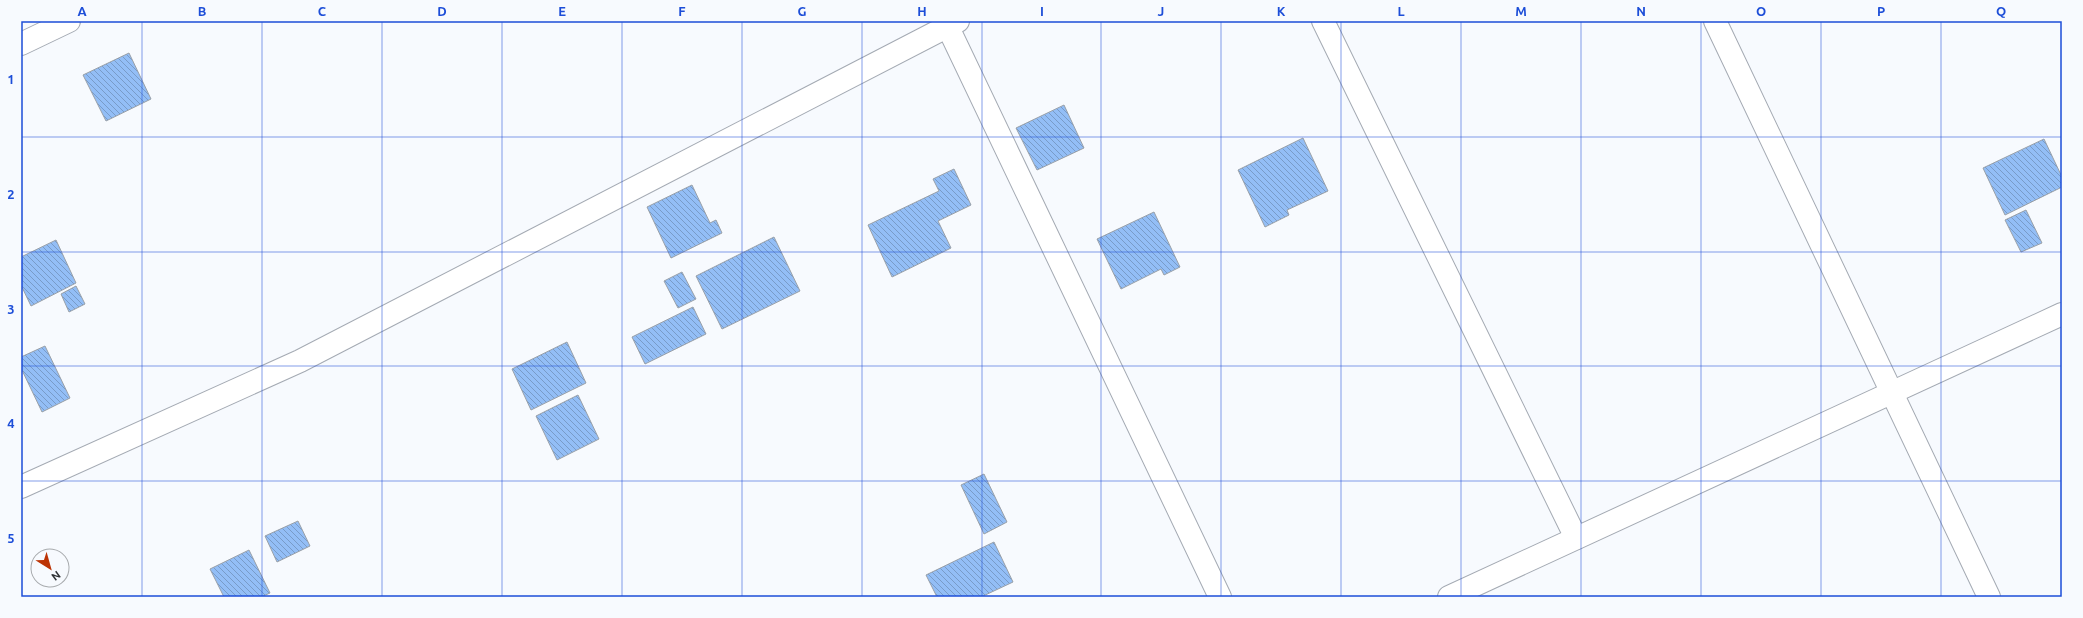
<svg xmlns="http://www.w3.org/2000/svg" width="2083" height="618" viewBox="0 0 2083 618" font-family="Ubuntu,sans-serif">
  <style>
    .building { fill: url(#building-back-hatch); stroke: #99a0a8 }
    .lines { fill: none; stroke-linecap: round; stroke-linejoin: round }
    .minor-casing { stroke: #a4aab3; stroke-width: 24 }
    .minor { stroke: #fff; stroke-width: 22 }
    .grid { fill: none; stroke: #1d4ed8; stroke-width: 1; stroke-opacity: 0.55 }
    .neatline { fill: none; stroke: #1d4ed8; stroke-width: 1.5 }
    .grid-label { font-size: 13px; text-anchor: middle; font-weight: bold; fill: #1d4ed8 }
  </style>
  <defs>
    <pattern id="building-back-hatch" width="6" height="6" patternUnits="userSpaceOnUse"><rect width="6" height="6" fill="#93bef6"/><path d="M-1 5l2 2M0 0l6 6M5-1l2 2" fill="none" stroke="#789bc8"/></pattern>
  </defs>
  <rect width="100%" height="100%" fill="#f7fafe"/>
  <!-- building -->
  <g class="building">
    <path d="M129 53 151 99 106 121 83 75Z"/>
    <path d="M1064 105 1084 148 1037 170 1016 128Z"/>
    <path d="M1303 138 1328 191 1287 210 1289 215 1265 227 1238 170Z"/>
    <path d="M2044 139 2062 177V187L2005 215 1983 168Z"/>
    <path d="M954 169 971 205 938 221 951 248 892 277 868 225 939 191 933 179Z"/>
    <path d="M692 185 710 223 716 220 722 233 671 258 647 207Z"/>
    <path d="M2026 210 2042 243 2021 252 2005 220Z"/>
    <path d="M1154 212 1180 267 1164 275 1161 269 1121 289 1097 239Z"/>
    <path d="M774 237 800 291 722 329 696 276Z"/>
    <path d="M56 240 76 283 31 306 21 285V257Z"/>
    <path d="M682 272 696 299 678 308 664 281Z"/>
    <path d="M76 286 85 304 69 312 61 294Z"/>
    <path d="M693 307 706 334 645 364 632 337Z"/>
    <path d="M567 342 586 383 531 410 512 369Z"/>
    <path d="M45 346 70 398 42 412 21 368V357Z"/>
    <path d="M578 395 599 439 557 460 536 416Z"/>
    <path d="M984 474 1007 522 984 534 961 485Z"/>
    <path d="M298 521 310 546 277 562 265 536Z"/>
    <path d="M994 542 1013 582 981 597H937L926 575Z"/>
    <path d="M249 550 270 593 261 597H224L210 569Z"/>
  </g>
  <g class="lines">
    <defs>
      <g id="minor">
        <path d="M945 21 1220 597"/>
        <path d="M1323 21 1576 538"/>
        <path d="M1715 21 1989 597"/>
        <path d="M21 44 69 21"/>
        <path d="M21 487 300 361 958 21"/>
        <path d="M1449 597 2062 314"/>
      </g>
    </defs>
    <!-- minor casing -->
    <use href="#minor" class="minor-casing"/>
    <!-- minor -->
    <use href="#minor" class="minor"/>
  </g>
  <!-- grid -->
  <path class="grid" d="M142 21V597M262 21V597M382 21V597M502 21V597M622 21V597M742 21V597M862 21V597M982 21V597M1101 21V597M1221 21V597M1341 21V597M1461 21V597M1581 21V597M1701 21V597M1821 21V597M1941 21V597M21 137H2062M21 252H2062M21 366H2062M21 481H2062"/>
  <!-- border -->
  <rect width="2083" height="618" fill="none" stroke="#f7fafe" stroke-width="44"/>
  <!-- north arrow -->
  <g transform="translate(50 568) rotate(143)"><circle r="19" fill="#f7fafe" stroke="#a7aaad"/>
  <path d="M0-3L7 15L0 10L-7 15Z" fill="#bc3304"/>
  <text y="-6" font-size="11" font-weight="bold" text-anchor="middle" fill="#2e3134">N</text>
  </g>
  <rect x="22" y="22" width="2039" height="574" class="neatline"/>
  <g class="grid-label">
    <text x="82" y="16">A</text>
    <text x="202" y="16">B</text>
    <text x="322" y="16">C</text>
    <text x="442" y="16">D</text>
    <text x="562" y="16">E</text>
    <text x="682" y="16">F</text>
    <text x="802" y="16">G</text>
    <text x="922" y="16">H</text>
    <text x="1042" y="16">I</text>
    <text x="1161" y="16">J</text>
    <text x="1281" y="16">K</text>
    <text x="1401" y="16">L</text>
    <text x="1521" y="16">M</text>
    <text x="1641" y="16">N</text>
    <text x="1761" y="16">O</text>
    <text x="1881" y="16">P</text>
    <text x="2001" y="16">Q</text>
    <text x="11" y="84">1</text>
    <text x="11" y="199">2</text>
    <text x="11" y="314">3</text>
    <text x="11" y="428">4</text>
    <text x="11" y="543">5</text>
  </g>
</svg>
